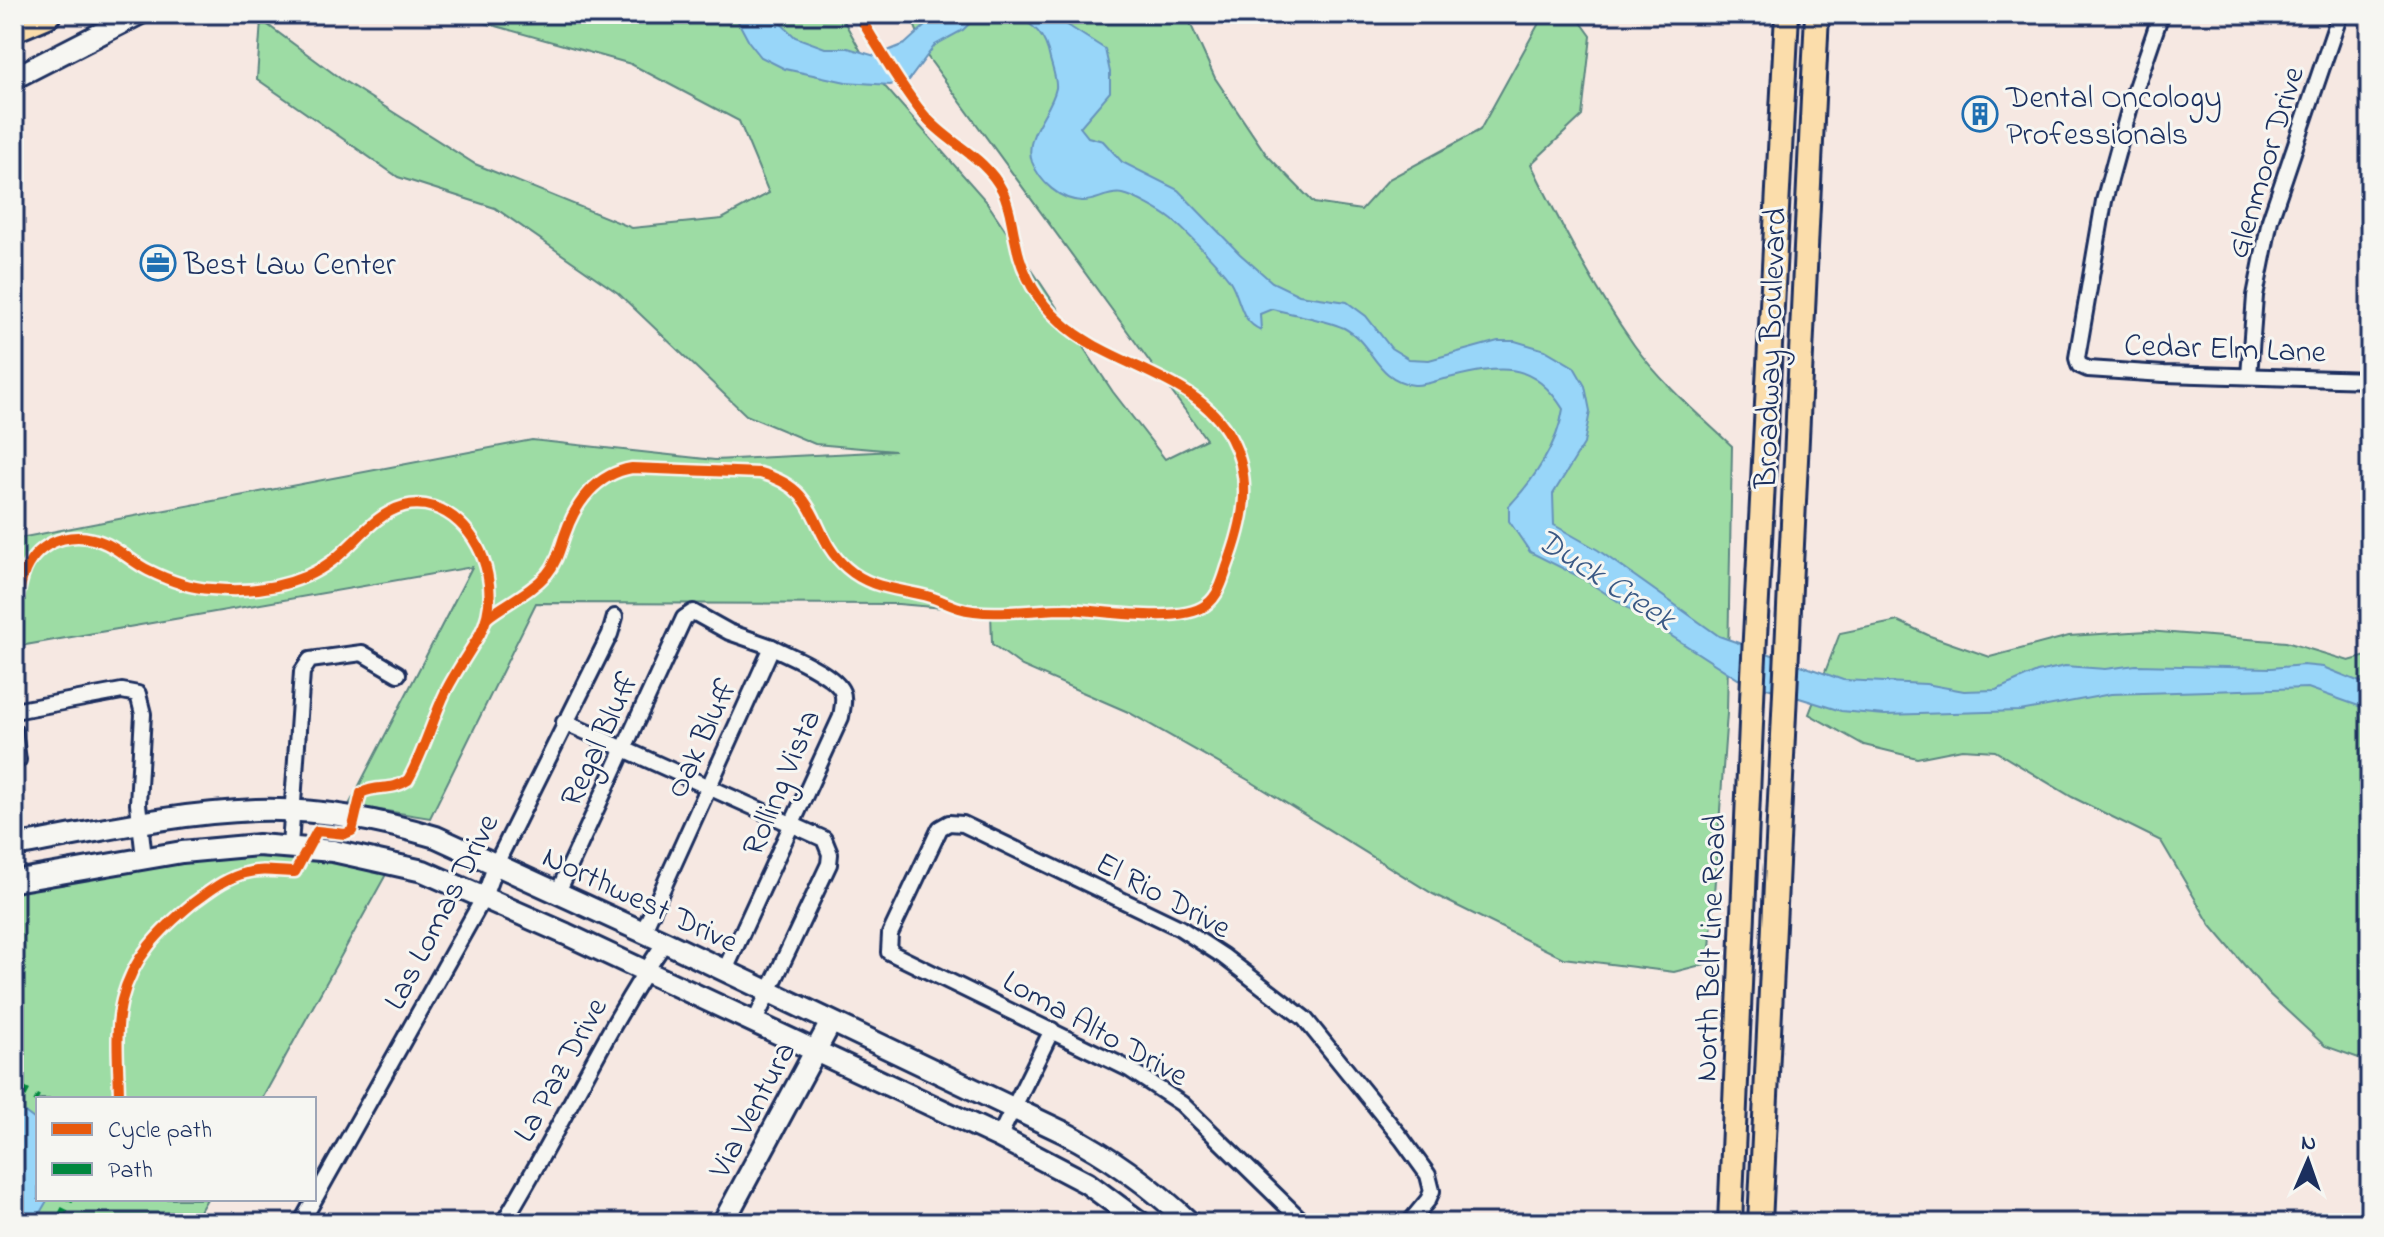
<svg xmlns="http://www.w3.org/2000/svg" width="2384" height="1237" viewBox="0 0 2384 1237" font-family="'Indie Flower',sans-serif">
  <style>
    .green { fill: #9ddca4; stroke: #5c8681; stroke-width: 2 }
    .water { fill: #98d6f9; stroke: #6693bb; stroke-width: 2 }
    .lines { fill: none; stroke-linecap: round; stroke-linejoin: round }
    .street-casing { stroke: #1b2f5e; stroke-width: 20 }
    .secondary-casing { stroke: #1b2f5e; stroke-width: 26 }
    .primary-casing { stroke: #1b2f5e; stroke-width: 28 }
    .highway-casing { stroke: #1b2f5e; stroke-width: 32 }
    .street { stroke: #f6f6f2; stroke-width: 14 }
    .secondary { stroke: #f6f6f2; stroke-width: 20 }
    .primary { stroke: #fbddab; stroke-width: 22 }
    .highway { stroke: #fbddab; stroke-width: 26 }
    .quiet { stroke: #00873e; stroke-width: 8; stroke-dasharray: 16 8; stroke-linecap: butt }
    .cycleway-casing { stroke: #f6f6f2; stroke-width: 15 }
    .cycleway { stroke: #e8590c; stroke-width: 10 }
    .labels { text-anchor: middle; stroke-width: 6; stroke-linejoin: round; paint-order: stroke }
    .poi-label { font-size: 32px; fill: #1b2f5e; stroke: #f6f6f2; text-anchor: start }
    .street-label { font-size: 32px; fill: #1b2f5e; stroke: #f6f6f2 }
    .water-label { font-size: 34px; font-style: italic; fill: #3a5985; stroke: #f6f6f2 }
  </style>
  <rect width="100%" height="100%" fill="#f6e8e2"/>
  <filter id="ink" filterUnits="userSpaceOnUse"><feTurbulence type="fractalNoise" baseFrequency=".0125" numOctaves="2"/><feDisplacementMap in="SourceGraphic" scale="16" xChannelSelector="R" yChannelSelector="G"/><feConvolveMatrix kernelMatrix="1 2 1 2 8 2 1 2 1" color-interpolation-filters="sRGB"/></filter>
  <g filter="url(#ink)">
    <!-- green -->
    <g class="green">
      <path d="M453 14H840L873 73 986 201 1113 392 1165 459 1206 439 927 56 910 14H1096L1110 22 1139 20 1140 14H1186L1215 78 1266 154 1314 203 1361 210 1389 179 1480 130 1544 14H1575L1591 36 1582 116 1531 164C1562 227 1594 288 1634 345 1661 383 1699 415 1732 446L1727 713 1709 963 1674 972 1563 958 1433 894 1250 781 1128 712 1022 666 992 644 991 612 898 604 536 603 430 818 349 805 472 567 14 647V539L532 440 715 460 895 451 815 444 746 415 618 293 495 208 398 177 257 79 261 20 341 79 475 164 632 228 722 219 769 193 739 121 631 64Z"/>
      <path d="M1898 621 1930 636 1990 657 2069 636 2147 631 2286 642 2349 661 2370 655V1062L2325 1046 2268 993 2211 926 2161 841 2072 797 1995 751 1962 749 1917 758 1864 745 1809 714 1840 633Z"/>
      <path d="M258 851 337 857 389 869 262 1099H38V1199H207L193 1223H14V888L172 861Z"/>
    </g>
    <!-- water -->
    <g class="water">
      <path d="M734 14H771L795 37 825 48H848L875 56 905 44 938 14H979L963 30 935 45 909 80 890 85 846 82 785 69 761 57 749 42Z"/>
      <path d="M1014 14H1050L1105 49 1110 72V92L1080 127 1088 137 1103 141 1122 162 1178 190 1240 254 1272 282 1299 295 1347 302 1366 316 1391 348 1409 359 1429 360 1498 341H1515L1545 350 1574 367 1585 386 1590 411 1584 444 1553 494 1554 525 1598 550 1719 636 1843 680 1926 684 1964 691 1996 690 2037 672 2065 666 2105 669 2136 665 2271 668 2303 665 2323 667 2370 686V710L2308 688 2111 694 2020 711 1885 715 1841 711 1738 679 1582 578 1530 552 1509 521V506C1533 481 1558 444 1563 409 1531 357 1496 367 1444 379 1435 381 1423 386 1414 385 1375 380 1374 344 1344 328 1327 320 1292 314 1272 309L1260 314 1261 330C1239 321 1241 298 1230 281 1223 270 1182 227 1171 219 1162 212 1134 196 1123 194 1108 191 1096 202 1082 201 1059 200 1040 182 1032 162 1023 135 1051 113 1056 88 1057 80 1052 67 1050 59 1045 34 1035 26 1014 14Z"/>
      <path d="M14 1104 38 1122V1199H48L34 1223H14Z"/>
    </g>
    <g class="lines">
      <defs>
        <g id="street">
          <path d="M2161 14 2132 99 2104 201 2077 358 2079 365 2088 369 2164 374 2370 380"/>
          <path d="M2249 376 2255 296 2270 220 2340 14"/>
          <path d="M14 711 122 691 138 694 143 714 138 804 144 858"/>
          <path d="M564 722 824 839 830 854 829 864 754 1023"/>
          <path d="M14 731 18 760 14 761"/>
          <path d="M290 846 302 672 310 660 362 653 398 674"/>
          <path d="M558 892 684 618 693 612 729 632 772 647 643 932"/>
          <path d="M725 970 841 717C842 709 845 699 842 692 835 674 790 656 772 647"/>
          <path d="M999 1137 1052 1030"/>
          <path d="M301 1223 484 897 496 864 610 634 615 617"/>
          <path d="M503 1223C560 1131 604 1031 665 942"/>
          <path d="M1304 1223 1182 1104 1129 1069 889 952 890 934 940 828 949 823 963 824 1180 928 1223 956 1305 1019 1402 1139 1428 1175 1432 1191 1428 1200 1409 1223"/>
        </g>
        <g id="secondary">
          <path d="M14 78 139 14"/>
          <path d="M14 846C94 832 174 813 256 810 316 808 379 820 436 837L665 942 1063 1132C1110 1156 1151 1186 1190 1223"/>
          <path d="M14 881 182 852 258 845 333 851 423 871 566 934 999 1137 1087 1183 1141 1223"/>
          <path d="M723 1223 831 1022"/>
        </g>
        <g id="primary">
          <path d="M1730 1223 1753 676 1787 14"/>
          <path d="M1760 1223 1817 14"/>
        </g>
        <path id="highway" d="M14 28 47 14"/>
      </defs>
      <!-- street casing -->
      <use href="#street" class="street-casing"/>
      <!-- secondary casing -->
      <use href="#secondary" class="secondary-casing"/>
      <!-- primary casing -->
      <use href="#primary" class="primary-casing"/>
      <!-- highway casing -->
      <use href="#highway" class="highway-casing"/>
      <!-- street -->
      <use href="#street" class="street"/>
      <!-- secondary -->
      <use href="#secondary" class="secondary"/>
      <!-- primary -->
      <use href="#primary" class="primary"/>
      <!-- highway -->
      <use href="#highway" class="highway"/>
      <!-- quiet -->
      <g class="quiet">
        <path d="M14 1086 38 1099"/>
        <path d="M58 1223 70 1199"/>
      </g>
      <defs>
        <g id="cycleway">
          <path d="M14 611C20 597 19 580 28 565 45 537 78 530 107 544 121 551 134 563 148 570 168 580 189 588 211 589 253 593 298 587 332 561 356 543 374 514 404 506 424 501 444 508 459 522 488 549 499 598 480 634 469 653 456 671 446 691 432 720 424 752 408 780 390 792 379 784 361 793L352 831 345 834 317 831 295 872C278 872 263 868 246 873 225 878 210 891 193 903 160 930 132 958 122 1000 114 1032 119 1067 119 1099"/>
          <path d="M487 618C506 603 530 593 547 574 557 562 560 548 565 534 576 502 597 474 632 468L760 473C824 490 808 535 847 568 872 590 900 588 930 597 940 600 949 605 959 608 987 617 1037 609 1067 609 1100 610 1180 625 1206 605 1218 597 1223 580 1227 567 1243 524 1254 481 1231 438 1197 374 1110 368 1060 321 1035 299 1021 271 1015 239 1011 222 1010 205 1002 190 984 155 948 144 924 115 902 89 876 44 858 14"/>
        </g>
      </defs>
      <!-- cycleway casing -->
      <use href="#cycleway" class="cycleway-casing"/>
      <!-- cycleway -->
      <use href="#cycleway" class="cycleway"/>
    </g>
  </g>
  <!-- icons -->
  <defs>
    <symbol id="building-ring" viewBox="-11 -11 22 22"><circle r="9.5" fill="#f6f6f2" stroke="#1f6fb2" stroke-width="1.5"/><path d="M-4-6H4V6H1V3H-1V6H-4ZM-2.5-4.3h1.7v1.8h-1.7ZM.8-4.3h1.7v1.8H.8ZM-2.5-1h1.7V.8h-1.7ZM.8-1h1.7V.8H.8Z" fill="#1f6fb2"/></symbol>
    <symbol id="office-ring" viewBox="-11 -11 22 22"><circle r="9.5" fill="#f6f6f2" stroke="#1f6fb2" stroke-width="1.5"/><path d="M-6-3h4V-5.5h4V-3h4V5H-6ZM-1-4.5V-3h2v-1.5ZM-6 0V1H6V0Z" fill="#1f6fb2"/></symbol>
  </defs>
  <g fill-rule="evenodd">
    <use href="#building-ring" x="1960" y="94" width="40" height="40"/>
    <use href="#office-ring" x="138" y="243" width="40" height="40"/>
  </g>
  <g class="labels">
    <!-- poi labels -->
    <g class="poi-label">
      <text x="2006" y="107">Dental Oncology<tspan x="2006" dy="37">Professionals</tspan></text>
      <text x="184" y="274">Best Law Center</text>
    </g>
    <!-- street labels -->
    <g class="street-label">
      <text transform="translate(2264 162) rotate(-73)" y="11">Glenmoor Drive</text>
      <text transform="translate(2225 347) rotate(2)" y="11">Cedar Elm Lane</text>
      <text transform="translate(1769 348) rotate(-88)" y="11">Broadway Boulevard</text>
      <text transform="translate(700 738) rotate(-65)" y="11">Oak Bluff</text>
      <text transform="translate(598 739) rotate(-65)" y="11">Regal Bluff</text>
      <text transform="translate(780 782) rotate(-67)" y="11">Rolling Vista</text>
      <text transform="translate(1164 894) rotate(28)" y="11">El Rio Drive</text>
      <text transform="translate(641 898) rotate(25)" y="11">Northwest Drive</text>
      <text transform="translate(440 911) rotate(-63)" y="11">Las Lomas Drive</text>
      <text transform="translate(1709 948) rotate(-88)" y="11">North Belt Line Road</text>
      <text transform="translate(1096 1027) rotate(29)" y="11">Loma Alto Drive</text>
      <text transform="translate(559 1069) rotate(-61)" y="11">La Paz Drive</text>
      <text transform="translate(751 1109) rotate(-62)" y="11">Via Ventura</text>
    </g>
    <!-- water labels -->
    <g class="water-label">
      <text transform="translate(1607 578) rotate(33)" y="12">Duck Creek</text>
    </g>
  </g>
  <!-- margin -->
  <rect width="2384" height="1237" fill="none" stroke="#f6f6f2" stroke-width="48"/>
  <rect x="24" y="24" width="2336" height="1189" fill="none" stroke="#1b2f5e" stroke-width="3" filter="url(#ink)"/>
  <!-- legend -->
  <rect x="36" y="1097" width="280" height="104" fill="#f6f6f2" stroke="#9ea6b7" stroke-width="2"/>
  <rect x="52" y="1123" width="40" height="12" fill="#e8590c" stroke="#9ea6b7" stroke-width="2"/>
  <text x="108" y="1137" font-size="24" fill="#1b2f5e">Cycle path</text>
  <rect x="52" y="1163" width="40" height="12" fill="#00873e" stroke="#9ea6b7" stroke-width="2"/>
  <text x="108" y="1177" font-size="24" fill="#1b2f5e">Path</text>
  <!-- north arrow -->
  <g transform="translate(2308 1161) rotate(2)" stroke="#f6f6f2" stroke-width="6" paint-order="stroke">
  <path d="M0-6L14 30L0 20L-14 30Z" fill="#1b2f5e"/>
  <text y="-12" font-size="22" font-weight="bold" text-anchor="middle" fill="#1b2f5e">N</text>
  </g>
</svg>
